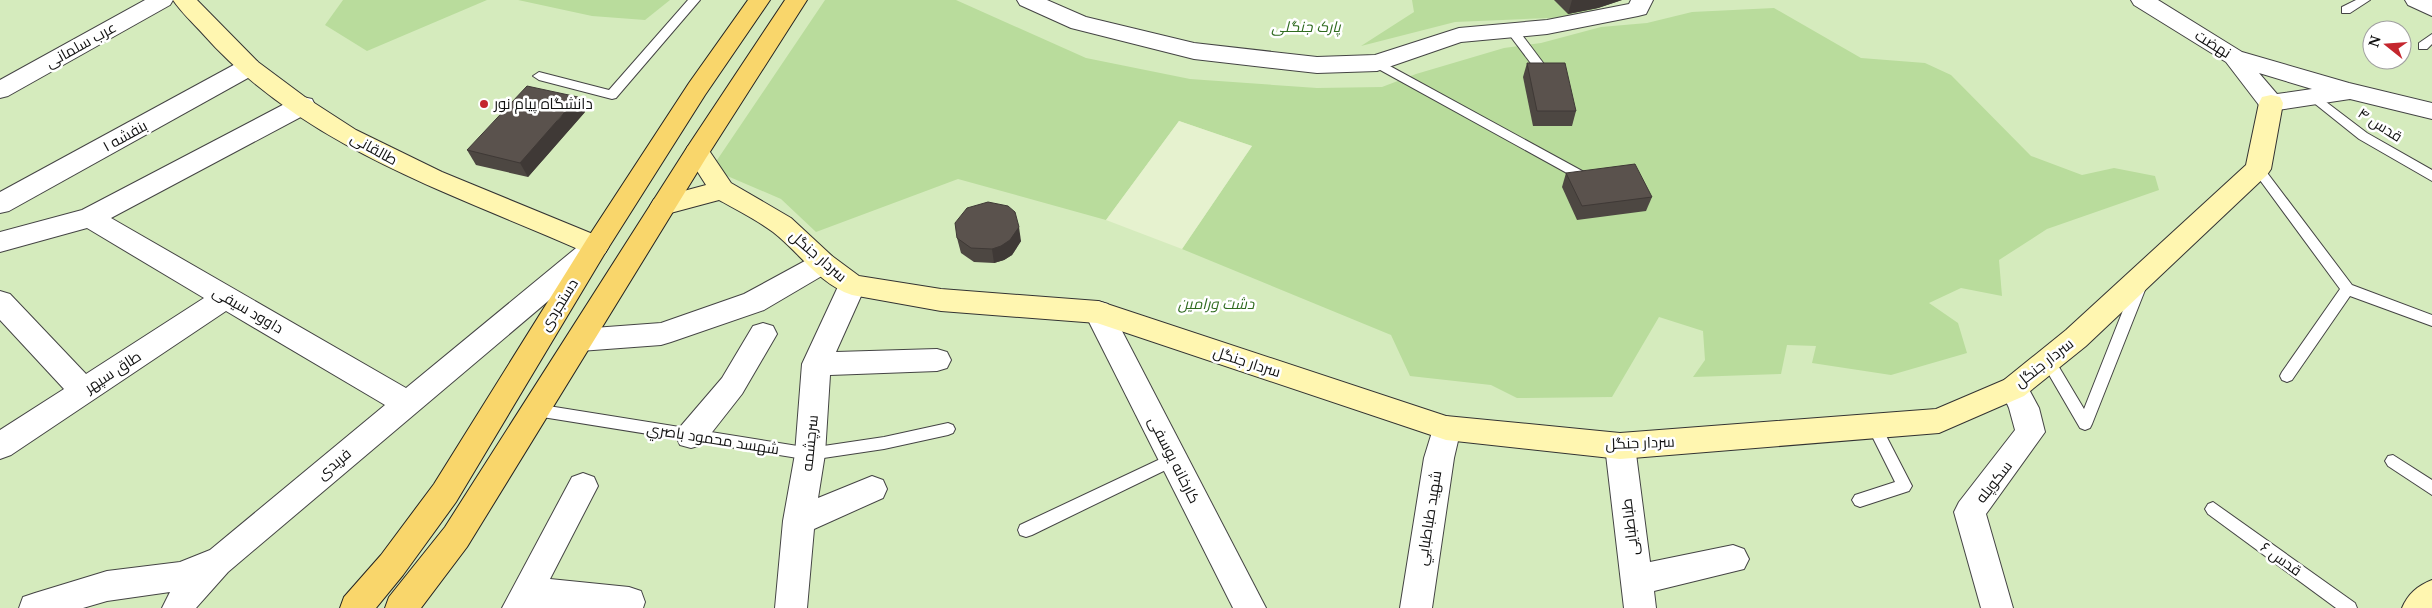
<svg xmlns="http://www.w3.org/2000/svg" width="2432" height="608" viewBox="0 0 2432 608" font-family="'Noto Serif',Cairo,serif">
  <style>
    .green { fill: #d5ebbd; fill-rule: evenodd }
    .forest { fill: #b9dc9c }
    .pitch { fill: #e6f2cf }
    .lines { fill: none; stroke-linecap: round; stroke-linejoin: round }
    .lane-casing { stroke: #444; stroke-width: 2 }
    .street-casing { stroke: #444; stroke-width: 2 }
    .secondary-casing { stroke: #333; stroke-width: 2 }
    .primary-casing { stroke: #222; stroke-width: 2 }
    .lane { fill: #fff; fill-rule: evenodd }
    .street { fill: #fff; fill-rule: evenodd }
    .secondary { fill: #fff6b0; fill-rule: evenodd }
    .primary { fill: #f9d66b; fill-rule: evenodd }
    .wall { fill: #4d4742 }
    .shaded-wall { fill: #3f3936 }
    .building { fill: #5a524d; stroke: #3f3936 }
    .poi-dot { fill: #c4262e; stroke: #fff; stroke-width: 2 }
    .labels { text-anchor: middle; stroke-width: 5; stroke-linejoin: round; paint-order: stroke }
    .park-label { font-size: 15px; font-style: italic; fill: #2f6b1f; stroke: #fff }
    .street-label { font-size: 15px; fill: #111; stroke: #fff }
    .poi-label { font-size: 15px; fill: #111; stroke: #fff; text-anchor: start }
  </style>
  <rect width="100%" height="100%" fill="#fffdf5"/>
  <!-- green -->
  <path class="green" d="M0 0H2432V608H0ZM2372 30H2402V60H2372Z"/>
  <!-- forest -->
  <g class="forest">
    <path d="M343 0H487L367 51 325 25Z"/>
    <path d="M518 0H670L645 20 592 16Z"/>
    <path d="M825 0H956L1086 58 1190 79 1317 88 1382 87 1416 74 1504 48 1541 43 1601 27 1647 23 1692 12 1774 8 1861 58 1925 63 1951 75 2031 156 2082 175 2114 168 2155 176 2159 190 2047 229 1999 260 2002 296 1961 288 1929 303 1958 323 1967 353 1891 375 1812 363 1816 346 1787 345 1781 374 1693 377 1705 360 1703 331 1659 317 1612 397 1517 398 1491 385 1410 376 1391 335 1182 249 1252 146 1179 121 1106 220 958 179 816 232 781 199 711 169Z"/>
    <path d="M1412 0H1622L1572 17 1455 22 1361 46 1414 12Z"/>
  </g>
  <!-- pitch -->
  <path class="pitch" d="M1179 121 1252 146 1182 249 1106 220Z"/>
  <g class="lines">
    <defs>
      <g id="lane">
        <path d="M688 0H700L616 98 612 99 539 80 533 76 539 72 609 90Z"/>
        <path d="M2356 0H2370L2350 13H2342V7Z"/>
        <path d="M1512 26 1516 27 1547 68 1549 71 1547 74H1539L1508 33V27Z"/>
        <path d="M2432 34V44L2427 49H2419V43Z"/>
        <path d="M1377 59 1584 172 1586 175 1584 178H1576L1373 66 1371 63 1373 60Z"/>
        <path d="M2313 92 2367 133 2432 170V181L2359 139 2309 99 2307 96 2309 93Z"/>
        <path d="M2258 165 2262 166 2352 285 2432 315V326L2350 296 2292 380 2287 382 2282 380 2280 376 2282 372 2340 289 2254 172 2252 169 2254 166Z"/>
        <path d="M2140 280 2145 281 2147 285 2092 424 2090 428 2085 430 2080 428 2041 361 2043 357H2053L2084 409 2133 285 2135 281Z"/>
        <path d="M536 404 810 448 884 437 948 423 953 425 955 429 953 433 948 435 884 449 810 460 536 416 531 414 529 410 531 406Z"/>
        <path d="M1874 420 1879 422 1912 486 1909 491 1860 507 1855 505 1852 500 1855 495 1895 482 1867 426 1869 422Z"/>
        <path d="M1173 453 1178 454 1181 459 1178 464 1032 535 1026 537 1020 535 1018 530 1020 525Z"/>
        <path d="M2393 455 2432 480V495L2388 466 2385 461 2388 456Z"/>
        <path d="M2213 502 2355 603 2357 608H2336L2208 514 2205 509 2208 504Z"/>
      </g>
      <g id="street">
        <path d="M145 0H173L170 5 8 96 0 98V80Z"/>
        <path d="M1017 0H1047L1086 17 1194 43 1317 57 1375 55 1459 28 1547 20 1629 4 1631 0H1653L1646 14 1638 16 1547 34 1461 42 1377 71 1317 73 1194 59 1071 28 1020 5Z"/>
        <path d="M2131 0H2158L2242 52 2349 83 2432 103V119L2350 99 2271 111 2262 109 2226 62 2134 5ZM2259 73 2312 89 2277 94Z"/>
        <path d="M2405 0H2432V16L2408 5Z"/>
        <path d="M249 59 257 61 261 67 257 73 9 211 0 213V192L241 61Z"/>
        <path d="M303 97 312 99 315 105 312 111 111 218 406 388 587 239 596 236 605 239 609 246 605 253 228 572 196 608H162L170 592 107 601 83 608H19L23 597 35 593 107 571 180 562 210 550 385 405 226 311 11 455 0 459V430L64 389 0 320V291L10 294 86 374 204 298 87 228 0 252V232L82 210 294 99Z"/>
        <path d="M823 253 832 256 836 263 832 270 764 310 671 342 661 345 580 351 570 348 566 340 570 332 580 329 661 323 744 294 814 256Z"/>
        <path d="M852 275 862 278 866 285 836 352 937 349 947 352 951 360 947 368 937 371 830 375 825 454 818 498 872 476 883 480 887 489 883 498 814 529 807 608H775L783 521 795 454 802 364 842 278Z"/>
        <path d="M1098 301 1108 304 1266 608H1233L1084 312 1088 304Z"/>
        <path d="M763 323 773 326 777 334 742 394 702 445 691 448 680 445 676 436 680 427 722 378 753 326Z"/>
        <path d="M2014 376 2024 380 2039 408 2045 432 1986 514 2013 608H1981L1954 512 1959 502 2015 430 2009 408 2000 388 2004 380Z"/>
        <path d="M1446 416 1456 419 1461 428 1454 458 1432 608H1400L1424 458 1436 419Z"/>
        <path d="M1620 433 1631 437 1635 446 1650 562 1733 545 1744 549 1749 559 1744 569 1654 591 1656 608H1624L1605 446 1609 437Z"/>
        <path d="M583 473 594 477 598 486 550 579 629 587 641 591 645 602 643 608H502L572 477Z"/>
      </g>
      <g id="secondary">
        <path d="M173 0H197L258 62 305 97 356 130 442 172 605 239 609 246 605 253 596 256 587 253C452 193 304 148 203 34 193 23 181 12 173 0Z"/>
        <path d="M2271 95 2280 97 2283 103 2271 169 2267 175 2086 346 2024 396 1939 433 1620 459 1446 440 1097 323 941 311 852 295C820 285 799 252 773 232 757 220 737 210 719 200L663 215 654 213 650 206 654 199 706 185 685 152 688 146 697 143 706 146 731 183 791 218 832 256 859 276 941 289 1098 301 1446 416 1620 433 1936 409 2004 380 2066 330 2246 165 2259 103 2262 97Z"/>
        <path d="M2432 580V608H2402C2408 594 2417 586 2432 580Z"/>
      </g>
      <g id="primary">
        <path d="M748 0H770L705 95 605 253 456 502 403 575 376 608H340L344 597 381 555 434 484 587 239 689 83Z"/>
        <path d="M785 0H807L706 158 467 547 421 608H385L389 597 445 527 688 146Z"/>
      </g>
    </defs>
    <!-- lane casing -->
    <use href="#lane" class="lane-casing"/>
    <!-- street casing -->
    <use href="#street" class="street-casing"/>
    <!-- secondary casing -->
    <use href="#secondary" class="secondary-casing"/>
    <!-- primary casing -->
    <use href="#primary" class="primary-casing"/>
    <!-- lane -->
    <use href="#lane" class="lane"/>
    <!-- street -->
    <use href="#street" class="street"/>
    <!-- secondary -->
    <use href="#secondary" class="secondary"/>
    <!-- primary -->
    <use href="#primary" class="primary"/>
  </g>
  <!-- wall -->
  <g class="wall">
    <path d="M1554 0H1622L1598 8 1568 14Z"/>
    <path d="M1527 63 1576 111 1572 126H1533L1523 77Z"/>
    <path d="M585 112 528 177 476 165 467 150Z"/>
    <path d="M1566 173 1652 197 1646 211 1577 220 1562 187Z"/>
    <path d="M957 238 1021 241 1012 255 1004 260 994 263 974 262 961 253Z"/>
  </g>
  <!-- shaded-wall -->
  <g class="shaded-wall">
    <path d="M1572 0H1622L1598 8 1568 14Z"/>
    <path d="M578 97 585 112 528 177 520 163Z"/>
    <path d="M1019 227 1021 241 1012 255 1004 260 994 263 992 249Z"/>
  </g>
  <!-- building -->
  <g class="building">
    <path d="M1527 63H1565L1576 111H1537Z"/>
    <path d="M527 86 578 97 520 163 467 150Z"/>
    <path d="M1635 164 1652 197 1582 206 1566 173Z"/>
    <path d="M988 202 1008 206 1015 212 1019 227 1010 240 1001 246 992 249 971 248 957 238 955 223 967 208Z"/>
  </g>
  <!-- markers -->
  <circle class="poi-dot" cx="484" cy="104" r="5"/>
  <g class="labels">
    <!-- park labels -->
    <g class="park-label">
      <text x="1306" y="32">پارک جنگلی</text>
      <text x="1216" y="309">دشت ورامین</text>
    </g>
    <!-- street labels -->
    <g class="street-label">
      <text transform="translate(2213 44) rotate(32)" y="5">نهضت</text>
      <text transform="translate(81 45) rotate(-29)" y="5">عرب سلمانی</text>
      <text transform="translate(2380 125) rotate(33)" y="5">قدس ۴</text>
      <text transform="translate(125 136) rotate(-29)" y="5">بنفشه ۱</text>
      <text transform="translate(374 149) rotate(29)" y="5">طالقانی</text>
      <text transform="translate(818 256) rotate(41)" y="5">سردار جنگل</text>
      <text transform="translate(559 305) rotate(-58)" y="5">دستجردی</text>
      <text transform="translate(248 310) rotate(30)" y="5">داوود سیفی</text>
      <text transform="translate(1247 362) rotate(18)" y="5">سردار جنگل</text>
      <text transform="translate(2044 363) rotate(-38)" y="5">سردار جنگل</text>
      <text transform="translate(113 372) rotate(-33)" y="5">طاق سپهر</text>
      <text transform="translate(713 439) rotate(9)" y="5">شهسد محمود باصري</text>
      <text transform="translate(810 443) rotate(-84)" y="5">سرچشمه</text>
      <text transform="translate(1640 443) rotate(-2)" y="5">سردار جنگل</text>
      <text transform="translate(1174 460) rotate(63)" y="5">کارخانه یوسفی</text>
      <text transform="translate(334 464) rotate(-40)" y="5">فریدی</text>
      <text transform="translate(1994 482) rotate(-52)" y="5">سکوپله</text>
      <text transform="translate(1429 518) rotate(-81)" y="5">شهيد طباطبايي</text>
      <text transform="translate(1630 527) rotate(-97)" y="5">طباطبایی</text>
      <text transform="translate(2281 559) rotate(36)" y="5">قدس ۶</text>
    </g>
    <!-- poi labels -->
    <g class="poi-label">
      <text x="494" y="109">دانشگاه پیام نور</text>
    </g>
  </g>
  <!-- north arrow -->
  <g transform="translate(2387 45) rotate(287)"><circle r="24" fill="#ffffff" stroke="#a0a0a0"/>
  <path d="M0-4L9 19L0 12L-9 19Z" fill="#c4262e"/>
  <text y="-8" font-size="14" font-weight="bold" text-anchor="middle" fill="#111111">N</text>
  </g>
</svg>
